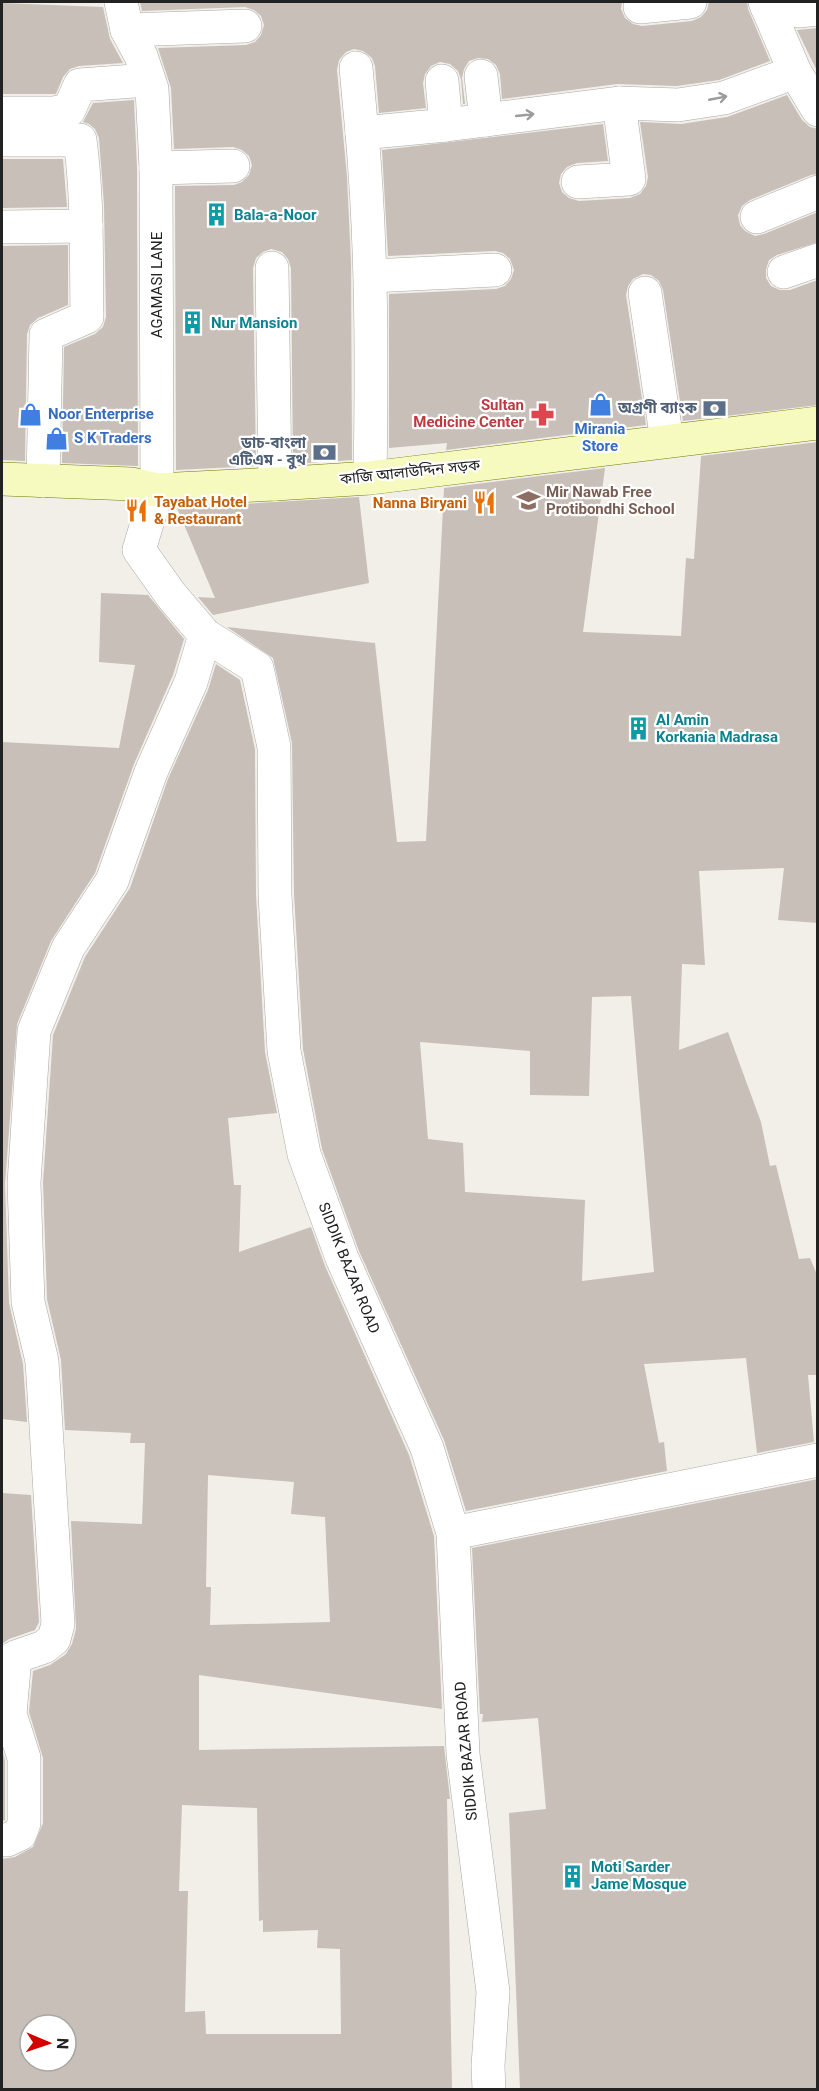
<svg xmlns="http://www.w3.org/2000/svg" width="819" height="2091" viewBox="0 0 819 2091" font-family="Roboto,'Noto Sans Bengali',sans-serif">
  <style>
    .building { fill: #c7bfb8; fill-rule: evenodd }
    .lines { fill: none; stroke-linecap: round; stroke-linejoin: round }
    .street-casing { stroke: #a9a9a9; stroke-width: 34 }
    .secondary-casing { stroke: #707d05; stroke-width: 34 }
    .street { stroke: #fff; stroke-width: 33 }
    .secondary { stroke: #f7fabf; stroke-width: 33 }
    .oneway { stroke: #9c9c9c }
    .labels { text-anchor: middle; stroke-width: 4.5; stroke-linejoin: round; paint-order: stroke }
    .culture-label { font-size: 15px; font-weight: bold; fill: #0d838f; stroke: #fff; text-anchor: start }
    .street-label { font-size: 15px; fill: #222; stroke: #fff }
    .health-label { font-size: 15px; font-weight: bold; fill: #be3a42; stroke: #fff; text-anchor: end }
    .service-label { font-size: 15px; font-weight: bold; fill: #4e5e75; stroke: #fff; text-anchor: end }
    .shop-label { font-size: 15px; font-weight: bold; fill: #366cbe; stroke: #fff; text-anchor: start }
    .education-label { font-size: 15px; font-weight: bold; fill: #785e54; stroke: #fff; text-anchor: start }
    .food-label { font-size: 15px; font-weight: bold; fill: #c56008; stroke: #fff; text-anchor: start }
  </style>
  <rect width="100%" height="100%" fill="#f2efe9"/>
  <!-- building -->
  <g class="building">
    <path d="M140 2H622L621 9 625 18 633 24 642 26 692 21 701 17 707 10 709 2H747L748 9 770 61 719 80 677 86 617 84 502 99 500 74 496 65 488 59 478 58 469 61 464 69 462 78 465 104H463L461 79 458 71 450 64 440 62 431 66 425 74 423 83 426 108 379 113 375 66 372 58 363 51 354 49 346 52 339 60 337 70 347 177 351 263 352 460 293 464 291 268 288 259 282 252 271 249 263 252 256 258 253 268 256 466 176 470 175 186 234 185 242 182 249 175 252 165 249 156 242 150 233 147 174 149 171 88 158 48 246 45 255 42 261 35 264 25 261 16 254 10 245 7 142 11Z"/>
    <path d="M2 3 103 7 110 39 123 63 79 66 70 69 63 77 56 94H2Z"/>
    <path d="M818 28V73L797 30Z"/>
    <path d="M787 95 802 120 810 127 818 129V174L811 175 750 200 742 206 738 215 740 225 745 231 755 236 764 234 818 212V242L777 255 769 260 766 269V278L771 286 780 290H790L818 280V405L683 421 663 290 659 281 651 275 643 274 633 279 628 286 626 295 646 425 446 450 447 443 389 448V294L496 289 505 286 511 279 514 270 510 259 503 253 495 251 388 256 382 150 603 124 608 161 577 163 567 167 561 174 559 183 562 192 569 198 579 201 630 198 640 194 646 186 648 177 640 122 681 124 727 117Z"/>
    <path d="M134 100 137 169 138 466 62 463 64 347 95 334 103 327 106 317 104 205 99 138 95 129 89 124 83 122 93 103Z"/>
    <path d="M2 159H63L67 207 2 208Z"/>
    <path d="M68 245V305L38 318 30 325 27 334 25 461 2 460 3 312H2V246Z"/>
    <path d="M818 442V923L778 920 784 868 699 871 705 965 682 964 679 1050 728 1032 761 1122 770 1166 776 1165 799 1259 810 1258 818 1277V1375H808L814 1442 757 1453 746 1358 644 1364 659 1443 664 1442 667 1471 466 1511 444 1440 359 1251 322 1149 303 1049 294 894 292 743 273 658 227 627 375 643 397 842 426 841 444 488 605 468 583 632 681 636 686 558 694 559 701 456ZM631 996 654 1272 582 1281 585 1200 465 1192 463 1143 428 1139 420 1042 530 1051V1095L589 1096 592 997Z"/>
    <path d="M359 497 369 583 213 615 198 597 215 598 177 508Z"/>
    <path d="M101 593 148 595 184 639 173 675 134 764 95 873 51 941 17 1024 5 1184 9 1303 23 1364 27 1422 2 1419V742L119 748 135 665 99 662Z"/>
    <path d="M216 664 240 680 255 749 256 895 265 1052 277 1113 228 1118 234 1185H241L239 1252 311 1227 325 1266 409 1455 434 1536 442 1709 199 1675V1750L444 1746 450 1799H447L452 2090H2V1859L15 1857 33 1847 43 1823V1758L29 1712 33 1671 50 1665 66 1654 72 1644 76 1629 71 1521 142 1524 145 1443H130L131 1433 65 1430 61 1360 47 1299 43 1183 53 1035 85 957 130 888 168 779 208 690ZM208 1475 294 1482 291 1514 325 1517 330 1622 210 1625 211 1587H206ZM182 1805 257 1808 259 1921 263 1920V1932L318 1930 317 1948 340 1949 341 2034H206L205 2011 185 2012 188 1891H179ZM30 2025H66V2061H30Z"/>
    <path d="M818 1479V2090H520L509 1813 546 1809 538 1718 482 1722 483 1714H480L472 1548Z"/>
    <path d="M2 1493 31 1495 39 1622 35 1630 9 1639 2 1644Z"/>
    <path d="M2 1749 5 1761V1820L2 1821Z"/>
  </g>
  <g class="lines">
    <defs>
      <g id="street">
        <path d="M121 2 127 30 141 56 152 89 156 168 157 490 139 550 171 595 205 635 257 668 274 747 275 895 284 1051 304 1154 342 1258 427 1448 453 1533 463 1754 493 1992 488 2066 489 2090"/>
        <path d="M765 2 795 72 818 110"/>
        <path d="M640 7 690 2"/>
        <path d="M767 7 799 11 818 9"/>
        <path d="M127 30 245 26"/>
        <path d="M356 68 362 133"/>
        <path d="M481 76 486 120"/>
        <path d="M2 113H54L69 110 80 85 148 80"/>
        <path d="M446 125 619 103 678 105 724 98 795 72"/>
        <path d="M2 140H80C88 198 86 258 87 317L46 335 43 481"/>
        <path d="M156 168 233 166"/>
        <path d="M578 182 629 179 619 103"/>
        <path d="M757 217 818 192"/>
        <path d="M2 227 86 226"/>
        <path d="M272 268 275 484"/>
        <path d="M784 272 818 260"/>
        <path d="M371 276 495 270"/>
        <path d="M645 293 667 441"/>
        <path d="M370 478C372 362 372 248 362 133L446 125 442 81"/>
        <path d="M453 1533 818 1460"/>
        <path d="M2 1840H7L20 1834 24 1823V1758L10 1714 15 1657 44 1647 54 1639 58 1624 42 1361 28 1302 24 1183 34 1031 68 948 112 881 151 772 191 682 205 635"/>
      </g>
      <path id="secondary" d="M2 479 132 484 157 490 275 484 370 478 818 423"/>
    </defs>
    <!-- street casing -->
    <use href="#street" class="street-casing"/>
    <!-- secondary casing -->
    <use href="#secondary" class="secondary-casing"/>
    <!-- street -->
    <use href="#street" class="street"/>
    <!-- secondary -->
    <use href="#secondary" class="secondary"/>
  </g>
  <!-- one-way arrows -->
  <defs><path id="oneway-shaft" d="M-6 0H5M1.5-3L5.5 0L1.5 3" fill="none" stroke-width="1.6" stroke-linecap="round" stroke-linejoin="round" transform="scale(1.5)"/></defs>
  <g class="oneway">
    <use href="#oneway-shaft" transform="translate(718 98) rotate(-11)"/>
    <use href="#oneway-shaft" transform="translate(525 115) rotate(-6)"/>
  </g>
  <!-- icons -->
  <defs>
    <symbol id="building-bare" viewBox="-9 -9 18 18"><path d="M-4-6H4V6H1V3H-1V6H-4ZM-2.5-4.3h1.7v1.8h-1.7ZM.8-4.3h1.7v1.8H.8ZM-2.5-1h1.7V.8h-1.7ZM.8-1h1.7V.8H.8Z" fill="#0f9aa8" stroke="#fff" stroke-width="2.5" paint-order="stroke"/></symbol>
    <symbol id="shop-bare" viewBox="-9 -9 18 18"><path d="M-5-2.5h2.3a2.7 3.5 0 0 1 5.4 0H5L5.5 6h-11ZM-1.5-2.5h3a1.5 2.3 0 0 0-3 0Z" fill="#3f7fe0" stroke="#fff" stroke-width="2.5" paint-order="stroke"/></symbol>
    <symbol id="bank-bare" viewBox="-9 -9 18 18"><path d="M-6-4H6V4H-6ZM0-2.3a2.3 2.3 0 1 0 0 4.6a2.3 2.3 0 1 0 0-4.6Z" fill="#5c6f8a" stroke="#fff" stroke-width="2.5" paint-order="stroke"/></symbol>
    <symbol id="pharmacy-bare" viewBox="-9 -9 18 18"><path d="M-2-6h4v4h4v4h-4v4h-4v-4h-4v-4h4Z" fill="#e0444e" stroke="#fff" stroke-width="2.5" paint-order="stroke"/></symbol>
    <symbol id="school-bare" viewBox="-9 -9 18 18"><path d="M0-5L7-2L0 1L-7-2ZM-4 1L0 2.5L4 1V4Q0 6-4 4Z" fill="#8d6e63" stroke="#fff" stroke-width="2.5" paint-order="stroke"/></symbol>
    <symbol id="restaurant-bare" viewBox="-9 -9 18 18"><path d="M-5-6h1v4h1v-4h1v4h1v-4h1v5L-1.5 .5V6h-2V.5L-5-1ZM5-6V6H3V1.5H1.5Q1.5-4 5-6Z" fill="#e8710a" stroke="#fff" stroke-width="2.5" paint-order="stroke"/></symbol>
  </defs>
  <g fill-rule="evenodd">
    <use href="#building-bare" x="200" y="198" width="33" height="33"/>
    <use href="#building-bare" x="176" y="306" width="33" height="33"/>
    <use href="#shop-bare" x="584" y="388" width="33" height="33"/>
    <use href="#bank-bare" x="698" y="392" width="33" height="33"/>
    <use href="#shop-bare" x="14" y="398" width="33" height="33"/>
    <use href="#pharmacy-bare" x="526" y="398" width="33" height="33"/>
    <use href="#shop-bare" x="40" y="422" width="33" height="33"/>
    <use href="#bank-bare" x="308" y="436" width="33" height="33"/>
    <use href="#school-bare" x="512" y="484" width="33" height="33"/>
    <use href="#restaurant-bare" x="468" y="486" width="33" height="33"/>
    <use href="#restaurant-bare" x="120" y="494" width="33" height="33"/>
    <use href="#building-bare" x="622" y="712" width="33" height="33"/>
    <use href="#building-bare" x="556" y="1860" width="33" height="33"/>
  </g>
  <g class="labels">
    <!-- culture labels -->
    <g class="culture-label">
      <text x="234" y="220">Bala-a-Noor</text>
      <text x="211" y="328">Nur Mansion</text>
      <text x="656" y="725">Al Amin<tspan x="656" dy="17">Korkania Madrasa</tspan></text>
      <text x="591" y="1872">Moti Sarder<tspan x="591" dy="17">Jame Mosque</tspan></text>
    </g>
    <!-- street labels -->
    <g class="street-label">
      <text transform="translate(157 285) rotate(-90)" y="5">AGAMASI LANE</text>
      <text transform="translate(410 472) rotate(-6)" y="5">কাজি আলাউদ্দিন সড়ক</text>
      <text transform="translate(349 1268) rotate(68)" y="5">SIDDIK BAZAR ROAD</text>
      <text transform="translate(466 1751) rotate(-95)" y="5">SIDDIK BAZAR ROAD</text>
    </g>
    <!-- health labels -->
    <g class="health-label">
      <text x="524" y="410">Sultan<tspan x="524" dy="17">Medicine Center</tspan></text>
    </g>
    <!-- service labels -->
    <g class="service-label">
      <text x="697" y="413">অগ্রণী ব্যাংক</text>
      <text x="306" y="448">ডাচ-বাংলা<tspan x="306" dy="17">এটিএম - বুথ</tspan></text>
    </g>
    <!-- shop labels -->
    <g class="shop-label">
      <text x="48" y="419">Noor Enterprise</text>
      <text x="600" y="434" text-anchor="middle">Mirania<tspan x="600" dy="17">Store</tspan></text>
      <text x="74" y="443">S K Traders</text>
    </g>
    <!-- education labels -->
    <g class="education-label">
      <text x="546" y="497">Mir Nawab Free<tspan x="546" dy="17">Protibondhi School</tspan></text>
    </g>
    <!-- food labels -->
    <g class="food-label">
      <text x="154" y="507">Tayabat Hotel<tspan x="154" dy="17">&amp; Restaurant</tspan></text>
      <text x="467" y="508" text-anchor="end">Nanna Biryani</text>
    </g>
  </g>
  <!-- border -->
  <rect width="819" height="2091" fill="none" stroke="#222222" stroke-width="6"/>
  <!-- north arrow -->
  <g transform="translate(48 2043) rotate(92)"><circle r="28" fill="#ffffff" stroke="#a7a7a7" stroke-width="1.5"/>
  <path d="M0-4.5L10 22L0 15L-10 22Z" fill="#d40000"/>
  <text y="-9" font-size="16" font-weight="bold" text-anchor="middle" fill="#222222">N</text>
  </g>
</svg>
